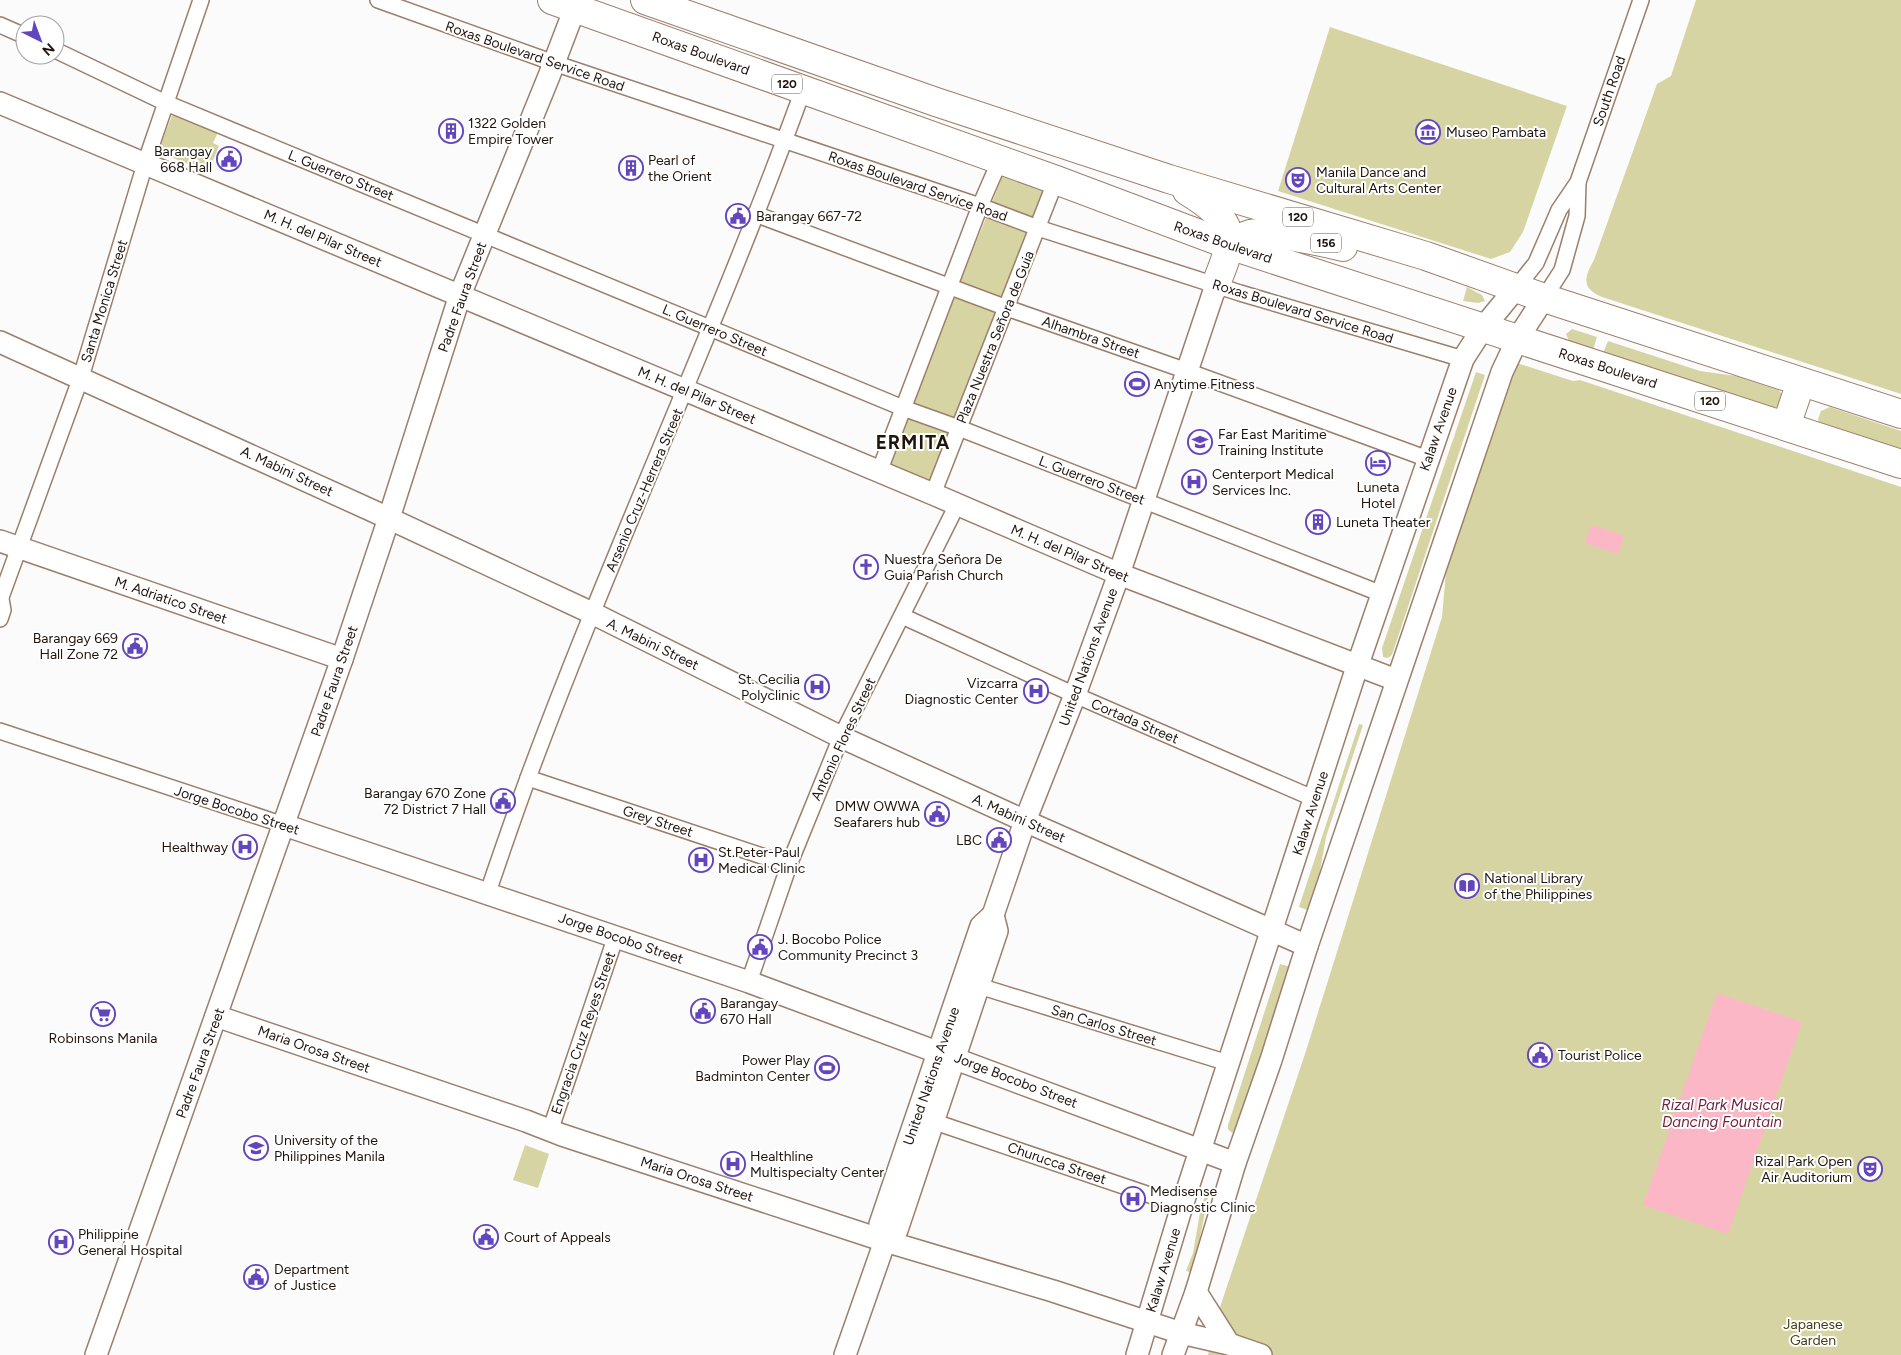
<svg xmlns="http://www.w3.org/2000/svg" width="1901" height="1355" viewBox="0 0 1901 1355" font-family="Figtree,sans-serif">
  <style>
    .green { fill: #d7d4a3 }
    .water { fill: #fcb7c6 }
    .lines { fill: none; stroke-linecap: round; stroke-linejoin: round }
    .street-casing { stroke: #9d7e69; stroke-width: 18 }
    .secondary-casing { stroke: #9d7e69; stroke-width: 24 }
    .highway-casing { stroke: #9d7e69; stroke-width: 30 }
    .street { stroke: #fff; stroke-width: 15 }
    .secondary { stroke: #fff; stroke-width: 21 }
    .highway { stroke: #fff; stroke-width: 28 }
    .labels { text-anchor: middle; stroke-width: 4; stroke-linejoin: round; paint-order: stroke }
    .shield { fill: #fff; stroke: #635a55; stroke-width: 1 }
    .shield-label { font-size: 12px; font-weight: bold; fill: #20140c }
    .street-label { font-size: 14px; fill: #20140c; stroke: #fff }
    .poi-label { font-size: 14px; fill: #20140c; stroke: #fff; text-anchor: start }
    .park-label { font-size: 14px; fill: #44400f; stroke: #fff }
    .water-label { font-size: 15px; font-style: italic; fill: #71233b; stroke: #fff }
    .district-label { font-size: 19px; font-weight: bold; letter-spacing: 1px; fill: #20140c; stroke: #fff }
  </style>
  <rect width="100%" height="100%" fill="#fbfbfb"/>
  <!-- green -->
  <g class="green">
    <path d="M1696 0H1901V394L1602 297C1580 288 1585 276 1594 260L1657 84 1671 76Z"/>
    <path d="M1330 27 1567 106 1523 232 1510 252 1491 259 1278 191Z"/>
    <path d="M173 113 218 132 213 143 219 146 208 172 158 152Z"/>
    <path d="M1003 175 1044 189 926 496 882 478Z"/>
    <path d="M1467 287 1482 295 1485 301 1478 303 1463 301Z"/>
    <path d="M1572 329 1597 337 1593 350 1569 341 1566 334Z"/>
    <path d="M1608 341 1700 371 1736 376 1775 389 1779 390 1783 396 1780 404 1773 409 1603 353Z"/>
    <path d="M1517 363 1573 381 1580 380 1901 487V1355H1208L1221 1304 1305 1054 1442 617 1446 572Z"/>
    <path d="M1476 372 1485 375 1393 652 1391 656 1387 658 1383 657 1382 648Z"/>
    <path d="M1830 407 1901 431V453L1819 424 1818 419 1821 411Z"/>
    <path d="M1359 724 1363 725 1326 837 1318 882 1310 911 1299 907Z"/>
    <path d="M1280 964 1291 967 1238 1128 1232 1133 1228 1129V1125Z"/>
    <path d="M525 1145 549 1154 538 1188 513 1180Z"/>
    <path d="M1207 1190 1209 1192 1198 1248 1190 1272 1186 1271 1193 1253 1201 1207Z"/>
  </g>
  <!-- water -->
  <g class="water">
    <path d="M1591 525 1624 535 1618 554 1585 543Z"/>
    <path d="M1717 993 1802 1022 1728 1234 1643 1205Z"/>
  </g>
  <g class="lines">
    <defs>
      <g id="street">
        <path d="M378 0 554 63 980 206 1038 228 1240 293 1463 359"/>
        <path d="M0 25 25 36"/>
        <path d="M55 50 166 103 903 408 959 428 1382 594"/>
        <path d="M755 214 1007 308 1187 371 1428 459"/>
        <path d="M1516 288 1536 263 1559 210 1578 182 1641 0"/>
        <path d="M1544 298 1562 270 1577 216 1578 183"/>
        <path d="M879 472 980 206 1000 160"/>
        <path d="M933 494 1056 180"/>
        <path d="M0 600 81 377 145 164 201 0"/>
        <path d="M902 616 1075 695 1315 799"/>
        <path d="M0 619 3 610 1 599"/>
        <path d="M0 731 284 825"/>
        <path d="M528 778 789 865"/>
        <path d="M488 892C501 854 514 816 528 778 614 546 719 322 803 90"/>
        <path d="M749 982 789 865 841 737 957 505"/>
        <path d="M979 986 1228 1063"/>
        <path d="M932 1121 1182 1206"/>
        <path d="M550 1131 616 936"/>
      </g>
      <g id="secondary">
        <path d="M0 103 933 494 1119 574 1396 680"/>
        <path d="M0 342 373 511 592 613 841 737 1025 821 1307 946"/>
        <path d="M0 541 342 659"/>
        <path d="M284 825 749 982 1235 1163"/>
        <path d="M216 1016 526 1121 562 1135 885 1241 1053 1291 1181 1333 1229 1344 1261 1355"/>
        <path d="M885 1241 880 1224 981 926 993 915 1025 821 1075 695 1119 574 1216 285"/>
        <path d="M1196 1292 1229 1344"/>
        <path d="M96 1355 342 659 389 518 460 295 549 76 575 8"/>
        <path d="M845 1355 885 1241 897 1230 997 931 993 915"/>
        <path d="M1137 1355 1182 1206 1357 667 1463 359 1483 328 1516 288"/>
        <path d="M1173 1355 1196 1292 1235 1163 1271 1060 1307 946 1502 372 1518 338 1544 298"/>
      </g>
      <g id="highway">
        <path d="M552 0 1056 180 1229 245 1901 464"/>
        <path d="M645 0 936 102 1169 179 1426 256 1544 298 1901 414"/>
        <path d="M1187 191C1205 202 1230 218 1229 243 1228 257 1220 272 1216 285"/>
        <path d="M1229 245C1235 241 1242 236 1250 234 1268 230 1323 242 1343 247"/>
        <path d="M1786 426 1801 382"/>
      </g>
    </defs>
    <!-- street casing -->
    <use href="#street" class="street-casing"/>
    <!-- secondary casing -->
    <use href="#secondary" class="secondary-casing"/>
    <!-- highway casing -->
    <use href="#highway" class="highway-casing"/>
    <!-- street -->
    <use href="#street" class="street"/>
    <!-- secondary -->
    <use href="#secondary" class="secondary"/>
    <!-- highway -->
    <use href="#highway" class="highway"/>
  </g>
  <!-- icons -->
  <defs>
    <symbol id="building-ring" viewBox="-11 -11 22 22"><circle r="9.5" fill="#fff" stroke="#6345bd" stroke-width="1.5"/><path d="M-4-6H4V6H1V3H-1V6H-4ZM-2.5-4.3h1.7v1.8h-1.7ZM.8-4.3h1.7v1.8H.8ZM-2.5-1h1.7V.8h-1.7ZM.8-1h1.7V.8H.8Z" fill="#6345bd"/></symbol>
    <symbol id="museum-ring" viewBox="-11 -11 22 22"><circle r="9.5" fill="#fff" stroke="#6345bd" stroke-width="1.5"/><path d="M0-6L6-3V-2H-6V-3ZM-5-1h2V3h-2ZM-1-1h2V3h-2ZM3-1h2V3H3ZM-6 4H6V6H-6Z" fill="#6345bd"/></symbol>
    <symbol id="civic-ring" viewBox="-11 -11 22 22"><circle r="9.5" fill="#fff" stroke="#6345bd" stroke-width="1.5"/><path d="M-.6-6.5H3V-4.5H.6V-3L4-1V1h2V6H-6V1h2V-1L-.6-3ZM-1.2 2.5V6h2.4V2.5Z" fill="#6345bd"/></symbol>
    <symbol id="theatre-ring" viewBox="-11 -11 22 22"><circle r="9.5" fill="#fff" stroke="#6345bd" stroke-width="1.5"/><path d="M-5-5.5Q0-4 5-5.5V0Q5 5 0 6Q-5 5-5 0ZM-3.3-2.5H-1v1.5H-3.3ZM1-2.5H3.3v1.5H1ZM-2.8 1Q0 5.5 2.8 1Z" fill="#6345bd"/></symbol>
    <symbol id="stadium-ring" viewBox="-11 -11 22 22"><circle r="9.5" fill="#fff" stroke="#6345bd" stroke-width="1.5"/><path d="M0-5a6.5 5 0 1 0 0 10a6.5 5 0 1 0 0-10ZM-3.5-1.8h7v3.6h-7Z" fill="#6345bd"/></symbol>
    <symbol id="university-ring" viewBox="-11 -11 22 22"><circle r="9.5" fill="#fff" stroke="#6345bd" stroke-width="1.5"/><path d="M0-5L7-2L0 1L-7-2ZM-4 1L0 2.5L4 1V4Q0 6-4 4Z" fill="#6345bd"/></symbol>
    <symbol id="hotel-ring" viewBox="-11 -11 22 22"><circle r="9.5" fill="#fff" stroke="#6345bd" stroke-width="1.5"/><path d="M-6-4.5h1.5V1H6V5H4.5V3h-9V5H-6ZM-4 0a1.8 1.8 0 1 1 3.6 0ZM.5 0V-2.5h3Q6-2.5 6 0Z" fill="#6345bd"/></symbol>
    <symbol id="hospital-ring" viewBox="-11 -11 22 22"><circle r="9.5" fill="#fff" stroke="#6345bd" stroke-width="1.5"/><path d="M-5-5h3v3.5h4V-5h3V5h-3V1.5h-4V5h-3Z" fill="#6345bd"/></symbol>
    <symbol id="church-ring" viewBox="-11 -11 22 22"><circle r="9.5" fill="#fff" stroke="#6345bd" stroke-width="1.5"/><path d="M-1.2-6h2.4v3.5h3.3v2.4h-3.3V6h-2.4V-.1h-3.3v-2.4h3.3Z" fill="#6345bd"/></symbol>
    <symbol id="library-ring" viewBox="-11 -11 22 22"><circle r="9.5" fill="#fff" stroke="#6345bd" stroke-width="1.5"/><path d="M-6-4Q-3-5.5-.7-3.5V5Q-3 3-6 4ZM6-4Q3-5.5 .7-3.5V5Q3 3 6 4Z" fill="#6345bd"/></symbol>
    <symbol id="supermarket-ring" viewBox="-11 -11 22 22"><circle r="9.5" fill="#fff" stroke="#6345bd" stroke-width="1.5"/><path d="M-6-5.5h2.5l.6 2H6L4.5 2H-2.5L-4.4-4H-6ZM-1.5 3.2a1.3 1.3 0 1 0 .1 0ZM3 3.2a1.3 1.3 0 1 0 .1 0Z" fill="#6345bd"/></symbol>
  </defs>
  <g fill-rule="evenodd">
    <use href="#building-ring" x="437" y="117" width="28" height="28"/>
    <use href="#museum-ring" x="1414" y="118" width="28" height="28"/>
    <use href="#civic-ring" x="215" y="145" width="28" height="28"/>
    <use href="#building-ring" x="617" y="154" width="28" height="28"/>
    <use href="#theatre-ring" x="1284" y="166" width="28" height="28"/>
    <use href="#civic-ring" x="724" y="202" width="28" height="28"/>
    <use href="#stadium-ring" x="1123" y="370" width="28" height="28"/>
    <use href="#university-ring" x="1186" y="428" width="28" height="28"/>
    <use href="#hotel-ring" x="1364" y="449" width="28" height="28"/>
    <use href="#hospital-ring" x="1180" y="468" width="28" height="28"/>
    <use href="#building-ring" x="1304" y="508" width="28" height="28"/>
    <use href="#church-ring" x="852" y="553" width="28" height="28"/>
    <use href="#civic-ring" x="121" y="632" width="28" height="28"/>
    <use href="#hospital-ring" x="803" y="673" width="28" height="28"/>
    <use href="#hospital-ring" x="1022" y="677" width="28" height="28"/>
    <use href="#civic-ring" x="489" y="787" width="28" height="28"/>
    <use href="#civic-ring" x="923" y="800" width="28" height="28"/>
    <use href="#civic-ring" x="985" y="826" width="28" height="28"/>
    <use href="#hospital-ring" x="231" y="833" width="28" height="28"/>
    <use href="#hospital-ring" x="687" y="846" width="28" height="28"/>
    <use href="#library-ring" x="1453" y="872" width="28" height="28"/>
    <use href="#civic-ring" x="746" y="933" width="28" height="28"/>
    <use href="#civic-ring" x="689" y="997" width="28" height="28"/>
    <use href="#supermarket-ring" x="89" y="1000" width="28" height="28"/>
    <use href="#civic-ring" x="1526" y="1041" width="28" height="28"/>
    <use href="#stadium-ring" x="813" y="1054" width="28" height="28"/>
    <use href="#university-ring" x="242" y="1134" width="28" height="28"/>
    <use href="#hospital-ring" x="719" y="1150" width="28" height="28"/>
    <use href="#theatre-ring" x="1856" y="1155" width="28" height="28"/>
    <use href="#hospital-ring" x="1119" y="1185" width="28" height="28"/>
    <use href="#civic-ring" x="472" y="1223" width="28" height="28"/>
    <use href="#hospital-ring" x="47" y="1228" width="28" height="28"/>
    <use href="#civic-ring" x="242" y="1263" width="28" height="28"/>
  </g>
  <g class="labels">
    <!-- shield labels -->
    <g class="shield">
      <rect x="772" y="74.5" width="30" height="19" rx="4"/>
      <rect x="1283" y="207.5" width="30" height="19" rx="4"/>
      <rect x="1311" y="233.5" width="30" height="19" rx="4"/>
      <rect x="1695" y="391.5" width="30" height="19" rx="4"/>
    </g>
    <g class="shield-label">
      <text x="787" y="88">120</text>
      <text x="1298" y="221">120</text>
      <text x="1326" y="247">156</text>
      <text x="1710" y="405">120</text>
    </g>
    <!-- street labels -->
    <g class="street-label">
      <text transform="translate(701 53) rotate(20)" y="5">Roxas Boulevard</text>
      <text transform="translate(535 56) rotate(19)" y="5">Roxas Boulevard Service Road</text>
      <text transform="translate(1609 91) rotate(-71)" y="5">South Road</text>
      <text transform="translate(341 175) rotate(22)" y="5">L. Guerrero Street</text>
      <text transform="translate(918 186) rotate(19)" y="5">Roxas Boulevard Service Road</text>
      <text transform="translate(323 238) rotate(23)" y="5">M. H. del Pilar Street</text>
      <text transform="translate(1223 242) rotate(19)" y="5">Roxas Boulevard</text>
      <text transform="translate(462 297) rotate(-70)" y="5">Padre Faura Street</text>
      <text transform="translate(104 301) rotate(-73)" y="5">Santa Monica Street</text>
      <text transform="translate(1303 311) rotate(17)" y="5">Roxas Boulevard Service Road</text>
      <text transform="translate(715 330) rotate(23)" y="5">L. Guerrero Street</text>
      <text transform="translate(995 337) rotate(-68)" y="5">Plaza Nuestra Señora de Guia</text>
      <text transform="translate(1091 337) rotate(19)" y="5">Alhambra Street</text>
      <text transform="translate(1608 368) rotate(18)" y="5">Roxas Boulevard</text>
      <text transform="translate(697 395) rotate(23)" y="5">M. H. del Pilar Street</text>
      <text transform="translate(1438 429) rotate(-71)" y="5">Kalaw Avenue</text>
      <text transform="translate(287 471) rotate(25)" y="5">A. Mabini Street</text>
      <text transform="translate(1092 480) rotate(21)" y="5">L. Guerrero Street</text>
      <text transform="translate(644 490) rotate(-67)" y="5">Arsenio Cruz-Herrera Street</text>
      <text transform="translate(1070 553) rotate(23)" y="5">M. H. del Pilar Street</text>
      <text transform="translate(171 600) rotate(19)" y="5">M. Adriatico Street</text>
      <text transform="translate(653 644) rotate(26)" y="5">A. Mabini Street</text>
      <text transform="translate(1088 657) rotate(-70)" y="5">United Nations Avenue</text>
      <text transform="translate(334 681) rotate(-71)" y="5">Padre Faura Street</text>
      <text transform="translate(1135 721) rotate(23)" y="5">Cortada Street</text>
      <text transform="translate(843 739) rotate(-65)" y="5">Antonio Flores Street</text>
      <text transform="translate(237 810) rotate(18)" y="5">Jorge Bocobo Street</text>
      <text transform="translate(1310 813) rotate(-72)" y="5">Kalaw Avenue</text>
      <text transform="translate(1019 818) rotate(24)" y="5">A. Mabini Street</text>
      <text transform="translate(658 821) rotate(18)" y="5">Grey Street</text>
      <text transform="translate(621 938) rotate(19)" y="5">Jorge Bocobo Street</text>
      <text transform="translate(1104 1025) rotate(17)" y="5">San Carlos Street</text>
      <text transform="translate(583 1033) rotate(-71)" y="5">Engracia Cruz Reyes Street</text>
      <text transform="translate(314 1049) rotate(19)" y="5">Maria Orosa Street</text>
      <text transform="translate(200 1063) rotate(-70)" y="5">Padre Faura Street</text>
      <text transform="translate(931 1076) rotate(-71)" y="5">United Nations Avenue</text>
      <text transform="translate(1016 1080) rotate(21)" y="5">Jorge Bocobo Street</text>
      <text transform="translate(1057 1163) rotate(19)" y="5">Churucca Street</text>
      <text transform="translate(697 1179) rotate(18)" y="5">Maria Orosa Street</text>
      <text transform="translate(1163 1270) rotate(-73)" y="5">Kalaw Avenue</text>
    </g>
    <!-- poi labels -->
    <g class="poi-label">
      <text x="468" y="128">1322 Golden<tspan x="468" dy="16">Empire Tower</tspan></text>
      <text x="1446" y="137">Museo Pambata</text>
      <text x="212" y="156" text-anchor="end">Barangay<tspan x="212" dy="16">668 Hall</tspan></text>
      <text x="648" y="165">Pearl of<tspan x="648" dy="16">the Orient</tspan></text>
      <text x="1316" y="177">Manila Dance and<tspan x="1316" dy="16">Cultural Arts Center</tspan></text>
      <text x="756" y="221">Barangay 667-72</text>
      <text x="1154" y="389">Anytime Fitness</text>
      <text x="1218" y="439">Far East Maritime<tspan x="1218" dy="16">Training Institute</tspan></text>
      <text x="1212" y="479">Centerport Medical<tspan x="1212" dy="16">Services Inc.</tspan></text>
      <text x="1378" y="492" text-anchor="middle">Luneta<tspan x="1378" dy="16">Hotel</tspan></text>
      <text x="1336" y="527">Luneta Theater</text>
      <text x="884" y="564">Nuestra Señora De<tspan x="884" dy="16">Guia Parish Church</tspan></text>
      <text x="118" y="643" text-anchor="end">Barangay 669<tspan x="118" dy="16">Hall Zone 72</tspan></text>
      <text x="800" y="684" text-anchor="end">St. Cecilia<tspan x="800" dy="16">Polyclinic</tspan></text>
      <text x="1018" y="688" text-anchor="end">Vizcarra<tspan x="1018" dy="16">Diagnostic Center</tspan></text>
      <text x="486" y="798" text-anchor="end">Barangay 670 Zone<tspan x="486" dy="16">72 District 7 Hall</tspan></text>
      <text x="920" y="811" text-anchor="end">DMW OWWA<tspan x="920" dy="16">Seafarers hub</tspan></text>
      <text x="982" y="845" text-anchor="end">LBC</text>
      <text x="228" y="852" text-anchor="end">Healthway</text>
      <text x="718" y="857">St.Peter-Paul<tspan x="718" dy="16">Medical Clinic</tspan></text>
      <text x="1484" y="883">National Library<tspan x="1484" dy="16">of the Philippines</tspan></text>
      <text x="778" y="944">J. Bocobo Police<tspan x="778" dy="16">Community Precinct 3</tspan></text>
      <text x="720" y="1008">Barangay<tspan x="720" dy="16">670 Hall</tspan></text>
      <text x="103" y="1043" text-anchor="middle">Robinsons Manila</text>
      <text x="1558" y="1060">Tourist Police</text>
      <text x="810" y="1065" text-anchor="end">Power Play<tspan x="810" dy="16">Badminton Center</tspan></text>
      <text x="274" y="1145">University of the<tspan x="274" dy="16">Philippines Manila</tspan></text>
      <text x="750" y="1161">Healthline<tspan x="750" dy="16">Multispecialty Center</tspan></text>
      <text x="1852" y="1166" text-anchor="end">Rizal Park Open<tspan x="1852" dy="16">Air Auditorium</tspan></text>
      <text x="1150" y="1196">Medisense<tspan x="1150" dy="16">Diagnostic Clinic</tspan></text>
      <text x="78" y="1239">Philippine<tspan x="78" dy="16">General Hospital</tspan></text>
      <text x="504" y="1242">Court of Appeals</text>
      <text x="274" y="1274">Department<tspan x="274" dy="16">of Justice</tspan></text>
    </g>
    <!-- park labels -->
    <g class="park-label">
      <text x="1813" y="1329">Japanese<tspan x="1813" dy="16">Garden</tspan></text>
    </g>
    <!-- water labels -->
    <g class="water-label">
      <text x="1722" y="1110">Rizal Park Musical<tspan x="1722" dy="17">Dancing Fountain</tspan></text>
    </g>
    <!-- district labels -->
    <g class="district-label">
      <text x="913" y="449">ERMITA</text>
    </g>
  </g>
  <!-- north arrow -->
  <g transform="translate(40 40) rotate(138)"><circle r="24" fill="#ffffff" stroke="#a6a19e"/>
  <path d="M0-4L9 19L0 12L-9 19Z" fill="#6345bd"/>
  <text y="-8" font-size="14" font-weight="bold" text-anchor="middle" fill="#20140c">N</text>
  </g>
</svg>
